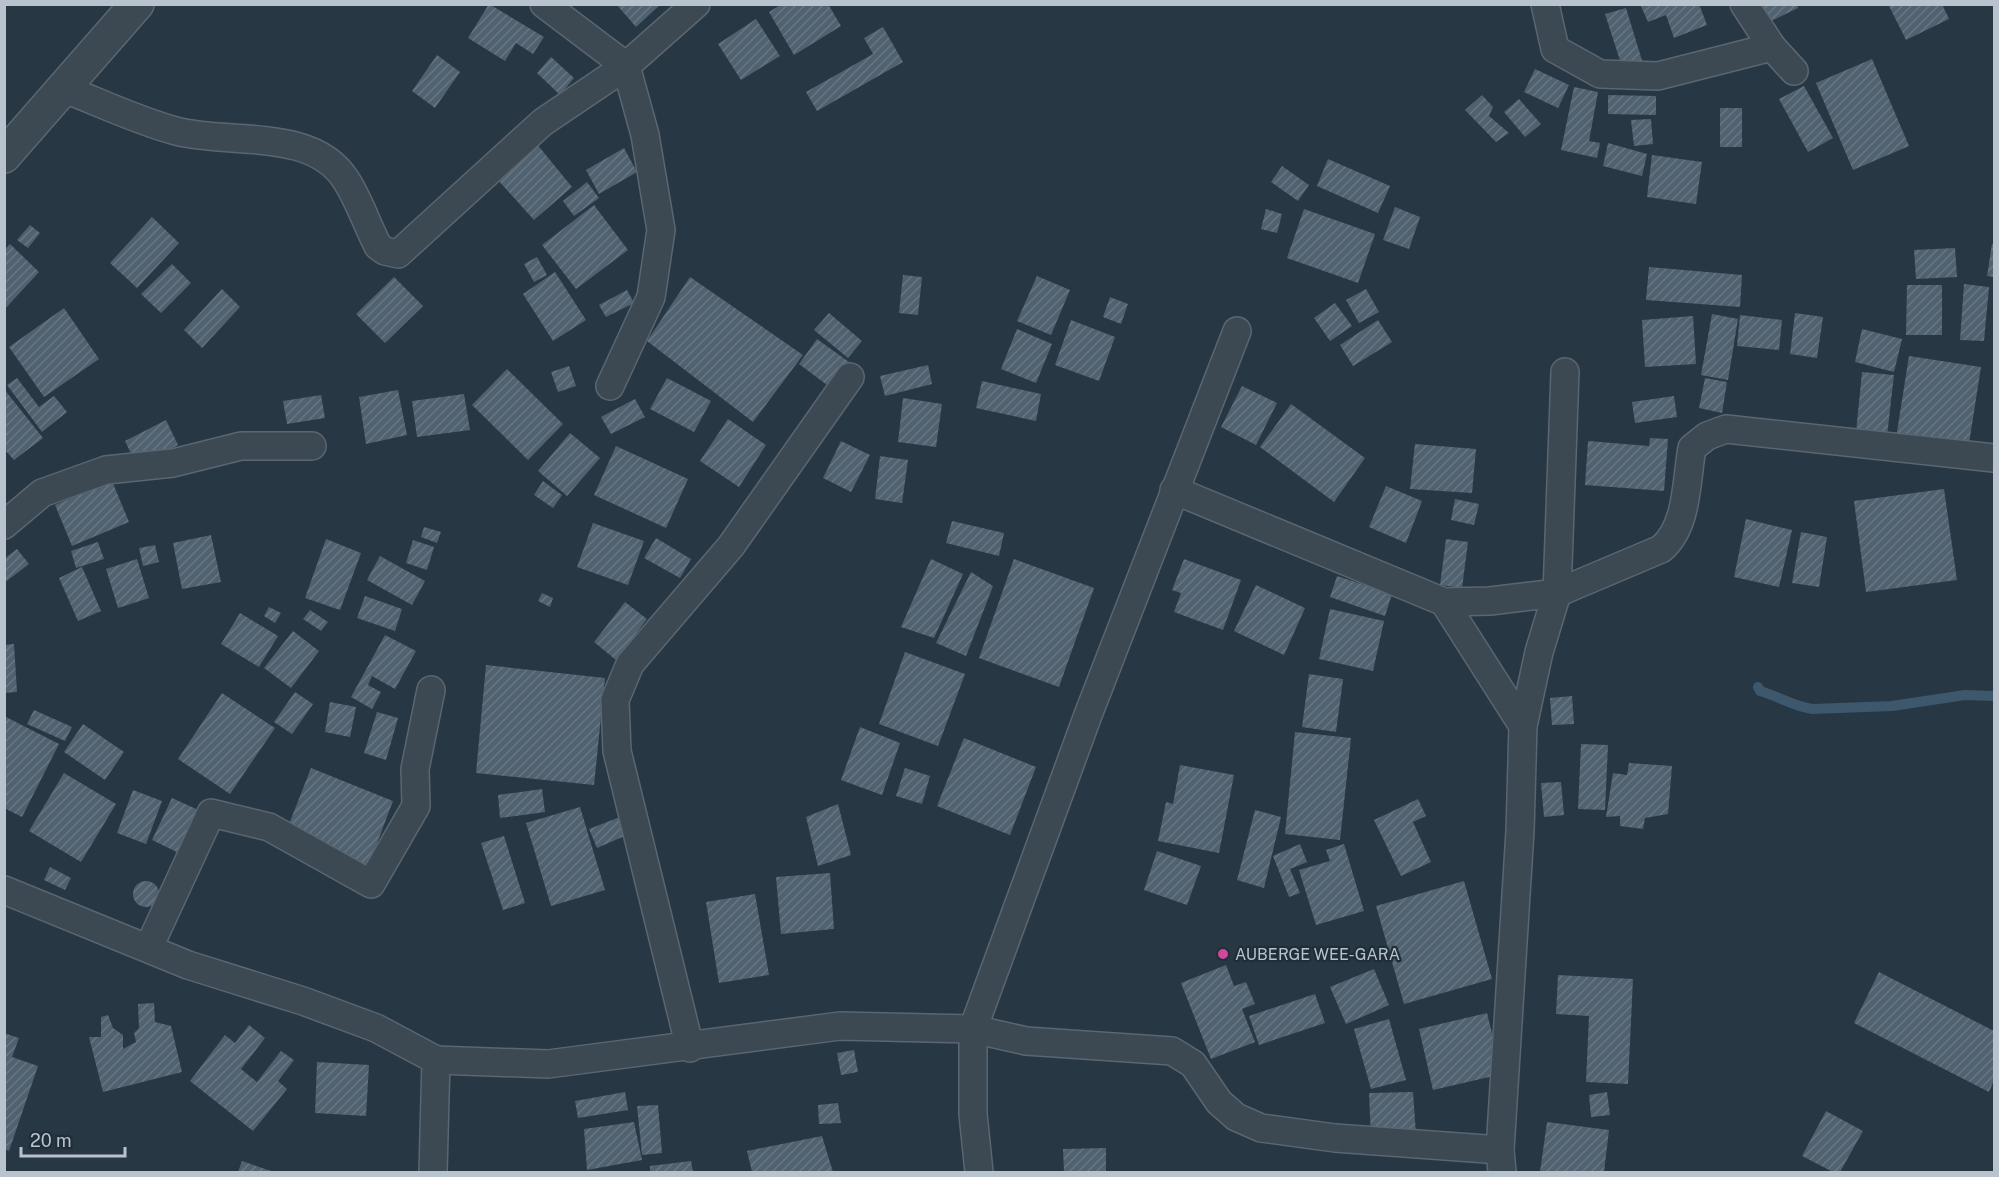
<svg xmlns="http://www.w3.org/2000/svg" width="1999" height="1177" viewBox="0 0 1999 1177" font-family="'Public Sans',sans-serif">
  <style>
    .lines { fill: none; stroke-linecap: round; stroke-linejoin: round }
    .stream { stroke: #3d576d; stroke-width: 10 }
    .building { fill: url(#building-hatch) }
    .minor-casing { stroke: #5a6671; stroke-width: 30 }
    .tertiary-casing { stroke: #5a6671; stroke-width: 36 }
    .minor { stroke: #3c4953; stroke-width: 27 }
    .tertiary { stroke: #3c4953; stroke-width: 33 }
    .hotel-dot { fill: #d1479c; stroke: #202e39; stroke-width: 2 }
    .labels { text-anchor: middle; stroke-width: 4.5; stroke-linejoin: round; paint-order: stroke }
    .poi-label { font-size: 16px; fill: #b9c3cd; stroke: #202e39; text-anchor: start }
  </style>
  <defs>
    <pattern id="building-hatch" width="6" height="6" patternUnits="userSpaceOnUse" patternTransform="scale(1.5)"><rect width="6" height="6" fill="#50616f"/><path d="M-1 1l2-2M0 6l6-6M5 7l2-2" fill="none" stroke="#677682"/></pattern>
  </defs>
  <rect width="100%" height="100%" fill="#273744"/>
  <g class="lines">
    <!-- stream -->
    <path class="stream" d="M1758 687 1760 691C1778 696 1795 707 1813 709L1892 706 1965 695 1994 696"/>
  </g>
  <!-- building -->
  <g class="building">
    <path d="M489 4 544 37 533 54 516 43 505 61 468 38Z"/>
    <path d="M616 4H661L636 27Z"/>
    <path d="M782 4H828L841 26 794 55 769 12Z"/>
    <path d="M1640 4H1699L1707 25 1674 38 1666 15 1648 22Z"/>
    <path d="M1761 4H1797L1798 8 1769 22Z"/>
    <path d="M1888 4H1942L1949 19 1906 40Z"/>
    <path d="M1626 8 1644 67 1624 73 1605 14Z"/>
    <path d="M756 19 780 56 741 80 718 44Z"/>
    <path d="M883 27 903 62 817 111 806 92 873 54 864 38Z"/>
    <path d="M437 55 460 72 435 108 412 91Z"/>
    <path d="M551 57 574 78 560 95 537 73Z"/>
    <path d="M1872 59 1909 146 1853 170 1816 83Z"/>
    <path d="M1535 69 1569 85 1558 108 1524 92Z"/>
    <path d="M1804 86 1833 138 1808 152 1779 99Z"/>
    <path d="M1574 87 1598 92 1589 141 1600 143 1597 158 1561 150Z"/>
    <path d="M1482 95 1493 107 1489 116 1509 133 1496 142 1465 110Z"/>
    <path d="M1608 95 1656 96V115L1608 114Z"/>
    <path d="M1519 99 1541 124 1525 137 1504 112Z"/>
    <rect x="1720" y="108" width="22" height="39"/>
    <path d="M1651 119 1653 144 1634 146 1631 120Z"/>
    <path d="M536 143 572 187 534 220 497 179Z"/>
    <path d="M1608 143 1647 154 1642 176 1603 166Z"/>
    <path d="M624 148 637 172 599 194 586 170Z"/>
    <path d="M1652 155 1702 162 1696 204 1647 197Z"/>
    <path d="M1328 159 1390 186 1378 213 1317 186Z"/>
    <path d="M1282 166 1309 185 1298 201 1271 182Z"/>
    <path d="M587 182 599 198 574 216 563 201Z"/>
    <path d="M594 205 628 250 576 289 542 245Z"/>
    <path d="M1395 207 1420 217 1409 249 1383 240Z"/>
    <path d="M1266 209 1282 214 1277 233 1261 229Z"/>
    <path d="M1304 209 1375 234 1358 283 1287 258Z"/>
    <path d="M152 217 179 243 137 288 110 263Z"/>
    <path d="M30 225 40 233 28 248 17 240Z"/>
    <path d="M10 244 39 272 4 310V250Z"/>
    <path d="M1992 244H1994V277L1987 276Z"/>
    <path d="M1955 248 1957 277 1916 279 1914 250Z"/>
    <path d="M537 257 547 275 534 282 524 264Z"/>
    <path d="M172 264 191 283 161 313 141 294Z"/>
    <path d="M1649 267 1742 275 1740 307 1646 300Z"/>
    <path d="M555 272 586 320 553 341 523 294Z"/>
    <path d="M903 275 922 277 918 315 899 313Z"/>
    <path d="M1037 276 1070 290 1051 335 1017 321Z"/>
    <path d="M394 277 423 306 385 343 356 314Z"/>
    <path d="M690 277 803 355 753 422 647 341Z"/>
    <path d="M1964 284 1989 287 1984 341 1960 340Z"/>
    <path d="M1907 285H1942V335H1906Z"/>
    <path d="M222 289 240 307 202 348 184 330Z"/>
    <path d="M1366 289 1379 312 1359 323 1346 300Z"/>
    <path d="M627 290 634 303 606 317 599 305Z"/>
    <path d="M1110 297 1128 304 1121 324 1103 317Z"/>
    <path d="M1335 303 1352 326 1330 341 1314 318Z"/>
    <path d="M64 308 99 359 44 397 9 347Z"/>
    <path d="M829 313 862 341 848 358 814 330Z"/>
    <path d="M1795 313 1823 317 1817 358 1790 354Z"/>
    <path d="M1712 314 1738 319 1728 380 1701 375Z"/>
    <path d="M1740 315 1782 320 1779 350 1737 346Z"/>
    <path d="M1693 316 1696 364 1645 367 1642 320Z"/>
    <path d="M1071 320 1115 337 1099 381 1055 365Z"/>
    <path d="M1378 320 1392 342 1353 366 1340 345Z"/>
    <path d="M1017 329 1052 344 1036 383 1001 369Z"/>
    <path d="M1862 329 1902 339 1894 372 1855 362Z"/>
    <path d="M817 339 849 362 831 388 799 364Z"/>
    <path d="M1909 356 1981 367 1968 450 1896 438Z"/>
    <path d="M928 365 932 384 885 396 880 376Z"/>
    <path d="M569 366 576 386 558 392 551 372Z"/>
    <path d="M507 369 563 424 528 460 472 405Z"/>
    <path d="M1862 372 1894 375 1887 436 1856 432Z"/>
    <path d="M17 378 39 407 54 396 67 412 42 432 7 385Z"/>
    <path d="M667 378 711 401 694 432 650 409Z"/>
    <path d="M1705 378 1727 382 1722 413 1699 408Z"/>
    <path d="M982 381 1041 394 1036 421 976 408Z"/>
    <path d="M1242 386 1277 403 1256 445 1221 427Z"/>
    <path d="M4 389 43 438 14 460 4 449Z"/>
    <path d="M398 390 407 435 366 444 359 397Z"/>
    <path d="M464 394 470 430 417 437 412 401Z"/>
    <path d="M321 395 325 418 287 424 283 401Z"/>
    <path d="M1674 396 1677 417 1635 423 1632 402Z"/>
    <path d="M903 398 942 404 936 447 898 442Z"/>
    <path d="M635 399 645 417 611 434 601 417Z"/>
    <path d="M1291 404 1365 458 1334 502 1260 447Z"/>
    <path d="M728 419 766 445 739 487 700 461Z"/>
    <path d="M166 420 178 445 137 466 125 441Z"/>
    <path d="M570 433 600 458 567 496 538 471Z"/>
    <path d="M1650 438 1668 439 1664 491 1585 485 1588 441 1649 446Z"/>
    <path d="M841 441 870 455 851 492 823 478Z"/>
    <path d="M1415 444 1476 449 1472 493 1410 489Z"/>
    <path d="M616 446 688 479 666 528 594 495Z"/>
    <path d="M880 456 908 460 902 503 875 499Z"/>
    <path d="M112 481 129 522 72 546 55 505Z"/>
    <path d="M543 481 562 495 553 508 534 495Z"/>
    <path d="M1386 486 1422 501 1406 543 1369 527Z"/>
    <path d="M1944 489 1957 580 1866 592 1854 501Z"/>
    <path d="M1455 499 1479 504 1474 525 1451 520Z"/>
    <path d="M1746 519 1792 530 1779 587 1734 577Z"/>
    <path d="M952 521 1004 533 999 556 946 543Z"/>
    <path d="M593 523 644 541 628 585 577 567Z"/>
    <path d="M424 527 441 532 437 543 421 537Z"/>
    <path d="M1801 532 1827 537 1819 587 1792 583Z"/>
    <path d="M211 535 221 582 182 589 173 543Z"/>
    <path d="M656 538 691 559 680 578 644 558Z"/>
    <path d="M326 539 361 553 340 610 305 598Z"/>
    <path d="M1446 539 1468 542 1462 588 1440 585Z"/>
    <path d="M413 540 434 547 427 570 406 563Z"/>
    <path d="M98 542 104 559 76 568 71 551Z"/>
    <path d="M155 545 159 562 143 566 139 548Z"/>
    <path d="M17 549 29 564 4 583V559Z"/>
    <path d="M380 556 425 581 412 605 367 580Z"/>
    <path d="M137 559 149 598 118 608 106 569Z"/>
    <path d="M931 559 963 574 934 638 901 627Z"/>
    <path d="M1014 559 1094 588 1059 687 979 658Z"/>
    <path d="M1184 559 1241 580 1223 630 1174 612 1181 593 1172 590Z"/>
    <path d="M82 567 101 611 78 621 59 578Z"/>
    <path d="M971 572 993 586 966 656 936 643Z"/>
    <path d="M1337 576 1392 594 1385 616 1330 597Z"/>
    <path d="M1256 585 1305 608 1284 655 1234 631Z"/>
    <path d="M542 593 553 598 550 607 538 601Z"/>
    <path d="M365 596 402 609 395 631 357 618Z"/>
    <path d="M625 602 647 619 616 660 594 642Z"/>
    <path d="M269 607 281 613 275 623 264 616Z"/>
    <path d="M1330 609 1384 621 1373 671 1319 659Z"/>
    <path d="M310 610 328 622 321 631 303 619Z"/>
    <path d="M240 613 278 636 259 667 221 644Z"/>
    <path d="M293 631 319 651 291 688 264 668Z"/>
    <path d="M385 635 416 651 395 689 372 676 368 685 381 692 372 709 351 697Z"/>
    <path d="M14 644 17 692 4 693V645Z"/>
    <path d="M905 652 965 674 938 746 879 724Z"/>
    <path d="M486 665 605 678 594 785 476 773Z"/>
    <path d="M1309 674 1343 679 1336 732 1302 727Z"/>
    <path d="M295 692 313 704 292 734 274 722Z"/>
    <path d="M222 693 275 728 230 794 178 759Z"/>
    <path d="M1572 696 1574 724 1552 725 1550 698Z"/>
    <path d="M330 702 356 707 350 737 325 732Z"/>
    <path d="M34 710 72 727 65 741 27 724Z"/>
    <path d="M377 712 398 718 386 760 364 753Z"/>
    <path d="M4 716 59 744 22 817 4 808Z"/>
    <path d="M83 724 124 752 105 780 64 752Z"/>
    <path d="M860 727 900 743 882 795 841 780Z"/>
    <path d="M1295 732 1351 738 1340 840 1285 834Z"/>
    <path d="M964 738 1036 767 1010 835 937 806Z"/>
    <path d="M1581 744 1608 745 1605 810 1578 809Z"/>
    <path d="M1629 763 1672 766 1668 814 1645 818 1643 829 1620 826V816L1606 817 1613 773 1627 775Z"/>
    <path d="M1180 765 1234 775 1219 853 1158 841 1166 802 1173 804Z"/>
    <path d="M311 768 393 801 365 875 282 842Z"/>
    <path d="M905 768 930 776 922 804 896 796Z"/>
    <path d="M64 773 116 804 81 862 29 831Z"/>
    <path d="M1561 782 1564 815 1544 817 1541 783Z"/>
    <path d="M542 789 545 812 500 818 498 795Z"/>
    <path d="M133 790 162 801 146 844 117 833Z"/>
    <path d="M172 798 205 813 185 856 152 840Z"/>
    <path d="M1418 799 1426 816 1413 822 1431 862 1401 876 1374 820Z"/>
    <path d="M838 804 851 855 818 866 806 817Z"/>
    <path d="M580 807 605 890 551 906 526 823Z"/>
    <path d="M1255 810 1281 817 1264 888 1237 880Z"/>
    <path d="M620 817 627 835 597 848 589 829Z"/>
    <path d="M504 836 525 903 503 910 481 843Z"/>
    <path d="M1300 844 1307 862 1290 869 1300 893 1289 897 1273 856Z"/>
    <path d="M1344 844 1364 911 1316 925 1299 870 1330 861 1326 850Z"/>
    <path d="M1157 851 1201 866 1187 905 1144 890Z"/>
    <path d="M50 867 71 878 65 890 44 880Z"/>
    <path d="M830 873 834 929 781 934 776 877Z"/>
    <path d="M1464 881 1492 979 1404 1004 1376 906Z"/>
    <circle cx="146" cy="894" r="13"/>
    <path d="M755 894 769 975 719 983 706 902Z"/>
    <path d="M1226 965 1234 986 1246 982 1255 1004 1242 1009 1255 1042 1211 1059 1181 983Z"/>
    <path d="M1374 969 1389 1005 1346 1024 1330 987Z"/>
    <path d="M1879 972 1994 1031V1080L1989 1092 1854 1023Z"/>
    <path d="M1558 975 1633 979 1628 1084 1586 1082 1589 1016 1556 1014Z"/>
    <path d="M1315 994 1325 1023 1259 1045 1249 1016Z"/>
    <path d="M154 1003 155 1022 171 1026 182 1072 103 1092 89 1037H101V1017L108 1015 113 1028 123 1035V1049L136 1042 134 1033 139 1028 138 1004Z"/>
    <path d="M1487 1013 1502 1074 1433 1090 1419 1029Z"/>
    <path d="M1389 1019 1406 1080 1371 1089 1354 1029Z"/>
    <path d="M249 1025 265 1038 241 1069 257 1082 281 1051 294 1060 278 1081 287 1089 253 1131 190 1081 225 1035 235 1043Z"/>
    <path d="M4 1033 19 1038 12 1057 38 1066 9 1151 4 1149Z"/>
    <path d="M854 1050 858 1072 841 1075 837 1053Z"/>
    <path d="M317 1062 369 1065 366 1116 315 1113Z"/>
    <path d="M625 1092 628 1110 578 1118 575 1101Z"/>
    <path d="M1413 1092 1416 1134 1371 1137 1369 1093Z"/>
    <path d="M1607 1092 1610 1115 1591 1117 1589 1095Z"/>
    <path d="M838 1103 841 1123 819 1124 818 1105Z"/>
    <path d="M658 1105 662 1153 642 1155 637 1106Z"/>
    <path d="M1826 1111 1863 1131 1840 1172H1833L1802 1156Z"/>
    <path d="M634 1122 642 1160 587 1170 584 1129Z"/>
    <path d="M1547 1122 1609 1130 1604 1172H1540Z"/>
    <path d="M822 1136 833 1172H752L747 1151Z"/>
    <path d="M1106 1148V1172H1064L1063 1149Z"/>
    <path d="M242 1161 274 1172H238Z"/>
    <path d="M691 1161 693 1172H650V1166Z"/>
  </g>
  <g class="lines">
    <defs>
      <g id="minor">
        <path d="M544 4 626 66 645 135 661 230 651 297 610 386"/>
        <path d="M1545 4 1555 49 1600 74 1658 76 1772 47"/>
        <path d="M1744 4 1772 47 1794 71"/>
        <path d="M65 89C101 103 138 121 176 131 228 145 313 127 346 180 359 200 367 225 378 246L385 251 398 254 543 122 626 66 696 4"/>
        <path d="M1174 490 1444 602 1490 601 1557 593 1661 549C1688 527 1686 481 1692 448L1707 436 1726 429 1994 458"/>
        <path d="M4 525 42 493 106 470 173 463 241 446H312"/>
        <path d="M1444 602 1523 726"/>
        <path d="M4 890 188 965 303 1001 376 1028 436 1060 433 1172"/>
        <path d="M149 947 211 813 269 827 371 884 416 806 415 769 431 690"/>
        <path d="M690 1048 617 751 615 700 630 664 731 546 850 377"/>
        <path d="M436 1060 548 1064 840 1026 973 1029 1026 1041 1172 1051 1193 1064 1219 1102 1236 1117 1261 1128 1335 1138 1500 1150"/>
        <path d="M979 1172 973 1114V1029L1088 715 1237 331"/>
        <path d="M1502 1172 1500 1150 1520 831 1523 726 1539 652 1557 593 1565 372"/>
      </g>
      <path id="tertiary" d="M4 156 137 4"/>
    </defs>
    <!-- minor casing -->
    <use href="#minor" class="minor-casing"/>
    <!-- tertiary casing -->
    <use href="#tertiary" class="tertiary-casing"/>
    <!-- minor -->
    <use href="#minor" class="minor"/>
    <!-- tertiary -->
    <use href="#tertiary" class="tertiary"/>
  </g>
  <!-- markers -->
  <circle class="hotel-dot" cx="1223" cy="954" r="6"/>
  <g class="labels">
    <!-- poi labels -->
    <g class="poi-label">
      <text x="1235" y="960">AUBERGE WEE-GARA</text>
    </g>
  </g>
  <!-- border -->
  <rect width="1999" height="1177" fill="none" stroke="#b9c3cd" stroke-width="12"/>
  <!-- scale -->
  <path d="M21 1147v9h104v-9" fill="none" stroke="#b9c3cd" stroke-width="3"/>
  <text x="30" y="1147" font-size="18" fill="#b9c3cd" stroke="#202e39" stroke-width="4.5" paint-order="stroke">20 m</text>
</svg>
